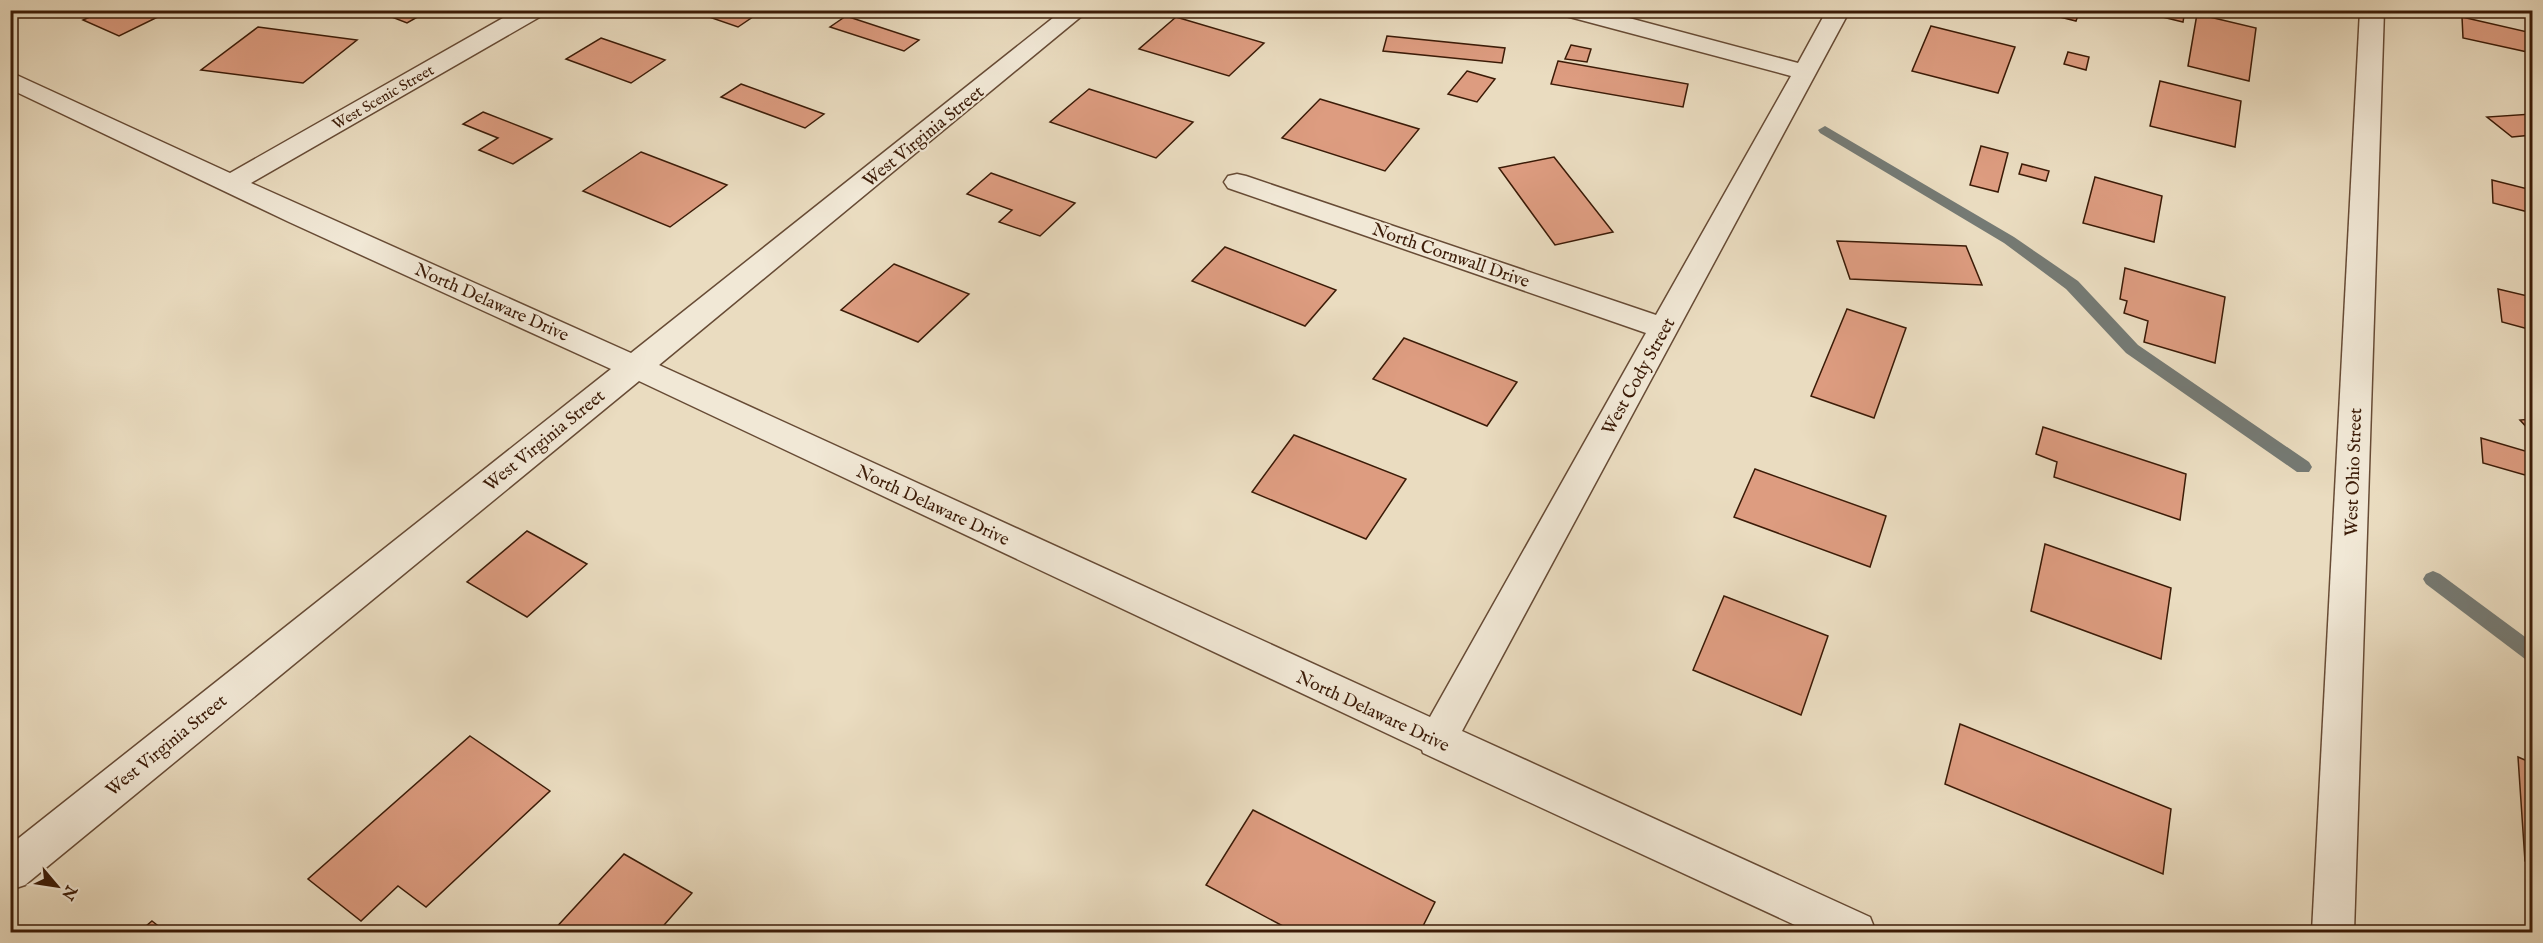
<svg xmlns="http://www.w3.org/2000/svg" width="2543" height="943" viewBox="0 0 2543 943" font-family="'IM FELL English',serif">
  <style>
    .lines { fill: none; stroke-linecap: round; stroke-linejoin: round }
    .stream { fill: #757a74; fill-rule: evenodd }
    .building { fill: #dd9c80; stroke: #3b1b07; stroke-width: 1.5 }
    .minor-casing { stroke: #674b35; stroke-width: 3 }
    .minor { fill: #f1e8d6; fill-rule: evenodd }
    .labels { text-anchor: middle; stroke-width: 4.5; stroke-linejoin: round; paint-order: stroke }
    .far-street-label { font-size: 15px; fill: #3b1b07; stroke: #f1e8d6 }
    .street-label { font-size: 18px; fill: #3b1b07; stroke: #f1e8d6 }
  </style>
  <rect width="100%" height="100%" fill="#eadcc0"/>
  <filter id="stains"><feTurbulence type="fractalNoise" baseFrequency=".00333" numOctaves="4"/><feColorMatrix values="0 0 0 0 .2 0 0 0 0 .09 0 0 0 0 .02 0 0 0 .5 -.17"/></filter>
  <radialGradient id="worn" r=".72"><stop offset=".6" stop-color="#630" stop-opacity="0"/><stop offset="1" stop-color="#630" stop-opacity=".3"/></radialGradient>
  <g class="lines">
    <!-- stream -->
    <g class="stream">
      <path d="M1825 126 2014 237 2078 281 2138 345 2309 462 2312 467 2309 472H2297L2126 353 2066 289 2004 243 1820 133 1818 130Z"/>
      <path d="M2433 571 2440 574 2532 642V661L2525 659 2426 584 2423 579 2426 574Z"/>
    </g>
  </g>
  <!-- building -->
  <g class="building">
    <path d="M105 10H172L119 36 83 20Z"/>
    <path d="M374 10H430L407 23Z"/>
    <path d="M689 10H763L738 27Z"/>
    <path d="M2032 10H2080L2076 21Z"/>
    <path d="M2159 10H2185L2183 22 2158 16Z"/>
    <path d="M2197 14 2256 28 2249 81 2188 66Z"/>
    <path d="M846 16 919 40 904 51 830 27Z"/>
    <path d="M1176 17 1264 43 1229 76 1139 49Z"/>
    <path d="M2462 17 2532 33V53L2463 38Z"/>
    <path d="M1931 26 2015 47 1998 93 1912 71Z"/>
    <path d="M258 27 357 40 303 83 201 70Z"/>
    <path d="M1387 36 1505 48 1502 63 1383 51Z"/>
    <path d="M601 38 665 60 631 83 566 59Z"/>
    <path d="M1571 45 1591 49 1587 62 1565 59Z"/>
    <path d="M2068 52 2089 57 2086 70 2064 64Z"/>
    <path d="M1558 61 1688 84 1683 107 1551 84Z"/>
    <path d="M1467 71 1495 79 1477 102 1448 94Z"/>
    <path d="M2160 81 2241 101 2235 147 2150 126Z"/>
    <path d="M741 84 824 114 805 128 721 97Z"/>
    <path d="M1089 89 1193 122 1156 158 1050 122Z"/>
    <path d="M1320 99 1419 129 1385 171 1282 138Z"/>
    <path d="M483 112 552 139 513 164 479 150 498 138 463 124Z"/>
    <path d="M2532 114V135L2512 137 2487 117Z"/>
    <path d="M1981 146 2008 153 1998 192 1970 185Z"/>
    <path d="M641 152 727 185 670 227 583 191Z"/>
    <path d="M1554 157 1613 232 1555 245 1499 168Z"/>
    <path d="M2022 164 2049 171 2046 181 2019 174Z"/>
    <path d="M991 173 1075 203 1040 236 999 222 1012 210 967 194Z"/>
    <path d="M2095 177 2162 196 2154 242 2083 223Z"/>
    <path d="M2492 180 2532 190V213L2493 203Z"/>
    <path d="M1837 241 1966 246 1982 285 1850 279Z"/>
    <path d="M1225 247 1336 290 1305 326 1192 281Z"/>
    <path d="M894 264 969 294 918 342 841 310Z"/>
    <path d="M2125 268 2225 297 2215 363 2144 342 2148 321 2124 313 2127 301 2120 299Z"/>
    <path d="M2498 289 2532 297V330L2502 322Z"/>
    <path d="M1847 309 1906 328 1874 418 1811 396Z"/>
    <path d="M1404 338 1517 382 1487 426 1373 379Z"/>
    <path d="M2532 419V433L2520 420Z"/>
    <path d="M2043 427 2186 474 2180 520 2054 477 2057 462 2036 454Z"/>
    <path d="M1294 435 1406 479 1366 539 1252 492Z"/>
    <path d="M2481 438 2532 453V477L2483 463Z"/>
    <path d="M1755 469 1886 516 1870 567 1734 517Z"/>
    <path d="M527 531 587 564 527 617 467 582Z"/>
    <path d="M2045 544 2171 588 2161 659 2031 611Z"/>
    <path d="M1724 596 1828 636 1801 715 1693 670Z"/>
    <path d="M1960 724 2171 809 2163 874 1945 784Z"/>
    <path d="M470 736 550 791 426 907 398 886 361 921 308 879Z"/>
    <path d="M2518 757 2532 763V864L2525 861Z"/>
    <path d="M1253 810 1435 902 1420 932H1294L1206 885Z"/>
    <path d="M624 854 692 893 658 932H552Z"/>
    <path d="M152 921 166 932H139Z"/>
  </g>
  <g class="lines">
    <defs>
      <g id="minor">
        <path d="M517 10H546L543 15 251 183 631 353 1063 10H1089L659 365 1430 717 1646 333 1228 188 1224 182 1228 176 1237 174 1246 176 1656 315 1791 76 1562 15 1559 10H1599L1798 63 1827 10H1850L1462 731 1870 917 1876 932H1810L1423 753 1422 750 639 381 25 885 10 890V845L611 369 289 222 10 89V72L230 173Z"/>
        <path d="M2360 10H2384L2354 932H2312Z"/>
      </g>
    </defs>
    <!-- minor casing -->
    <use href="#minor" class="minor-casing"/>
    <!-- minor -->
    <use href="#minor" class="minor"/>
  </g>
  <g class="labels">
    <!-- far-street labels -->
    <g class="far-street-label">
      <text transform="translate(383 97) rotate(-30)" y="5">West Scenic Street</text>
    </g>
    <!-- street labels -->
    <g class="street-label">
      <text transform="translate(923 136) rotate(-39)" y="6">West Virginia Street</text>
      <text transform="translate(1451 255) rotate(19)" y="6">North Cornwall Drive</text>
      <text transform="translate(492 302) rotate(24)" y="6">North Delaware Drive</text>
      <text transform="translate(1638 376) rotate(-61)" y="6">West Cody Street</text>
      <text transform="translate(544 440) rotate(-39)" y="6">West Virginia Street</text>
      <text transform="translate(2353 472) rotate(-88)" y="6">West Ohio Street</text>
      <text transform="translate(933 505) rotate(25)" y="6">North Delaware Drive</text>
      <text transform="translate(1373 711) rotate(25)" y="6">North Delaware Drive</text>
      <text transform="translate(166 745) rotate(-39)" y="6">West Virginia Street</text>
    </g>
  </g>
  <!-- margin -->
  <rect width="2543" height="943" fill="none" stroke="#eadcc0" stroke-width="36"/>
  <rect x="12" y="12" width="2519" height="919" fill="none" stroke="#3b1b07" stroke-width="3"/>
  <rect x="18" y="18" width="2507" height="907" fill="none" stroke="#3b1b07" stroke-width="1.5"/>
  <!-- north arrow -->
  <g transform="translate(57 886) rotate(119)" stroke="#f1e8d6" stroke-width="4.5" paint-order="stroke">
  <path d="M0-4.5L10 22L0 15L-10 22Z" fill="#3b1b07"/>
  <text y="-9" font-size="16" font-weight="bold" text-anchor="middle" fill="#3b1b07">N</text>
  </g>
  <rect width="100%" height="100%" filter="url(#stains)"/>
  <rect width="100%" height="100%" fill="url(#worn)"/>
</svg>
